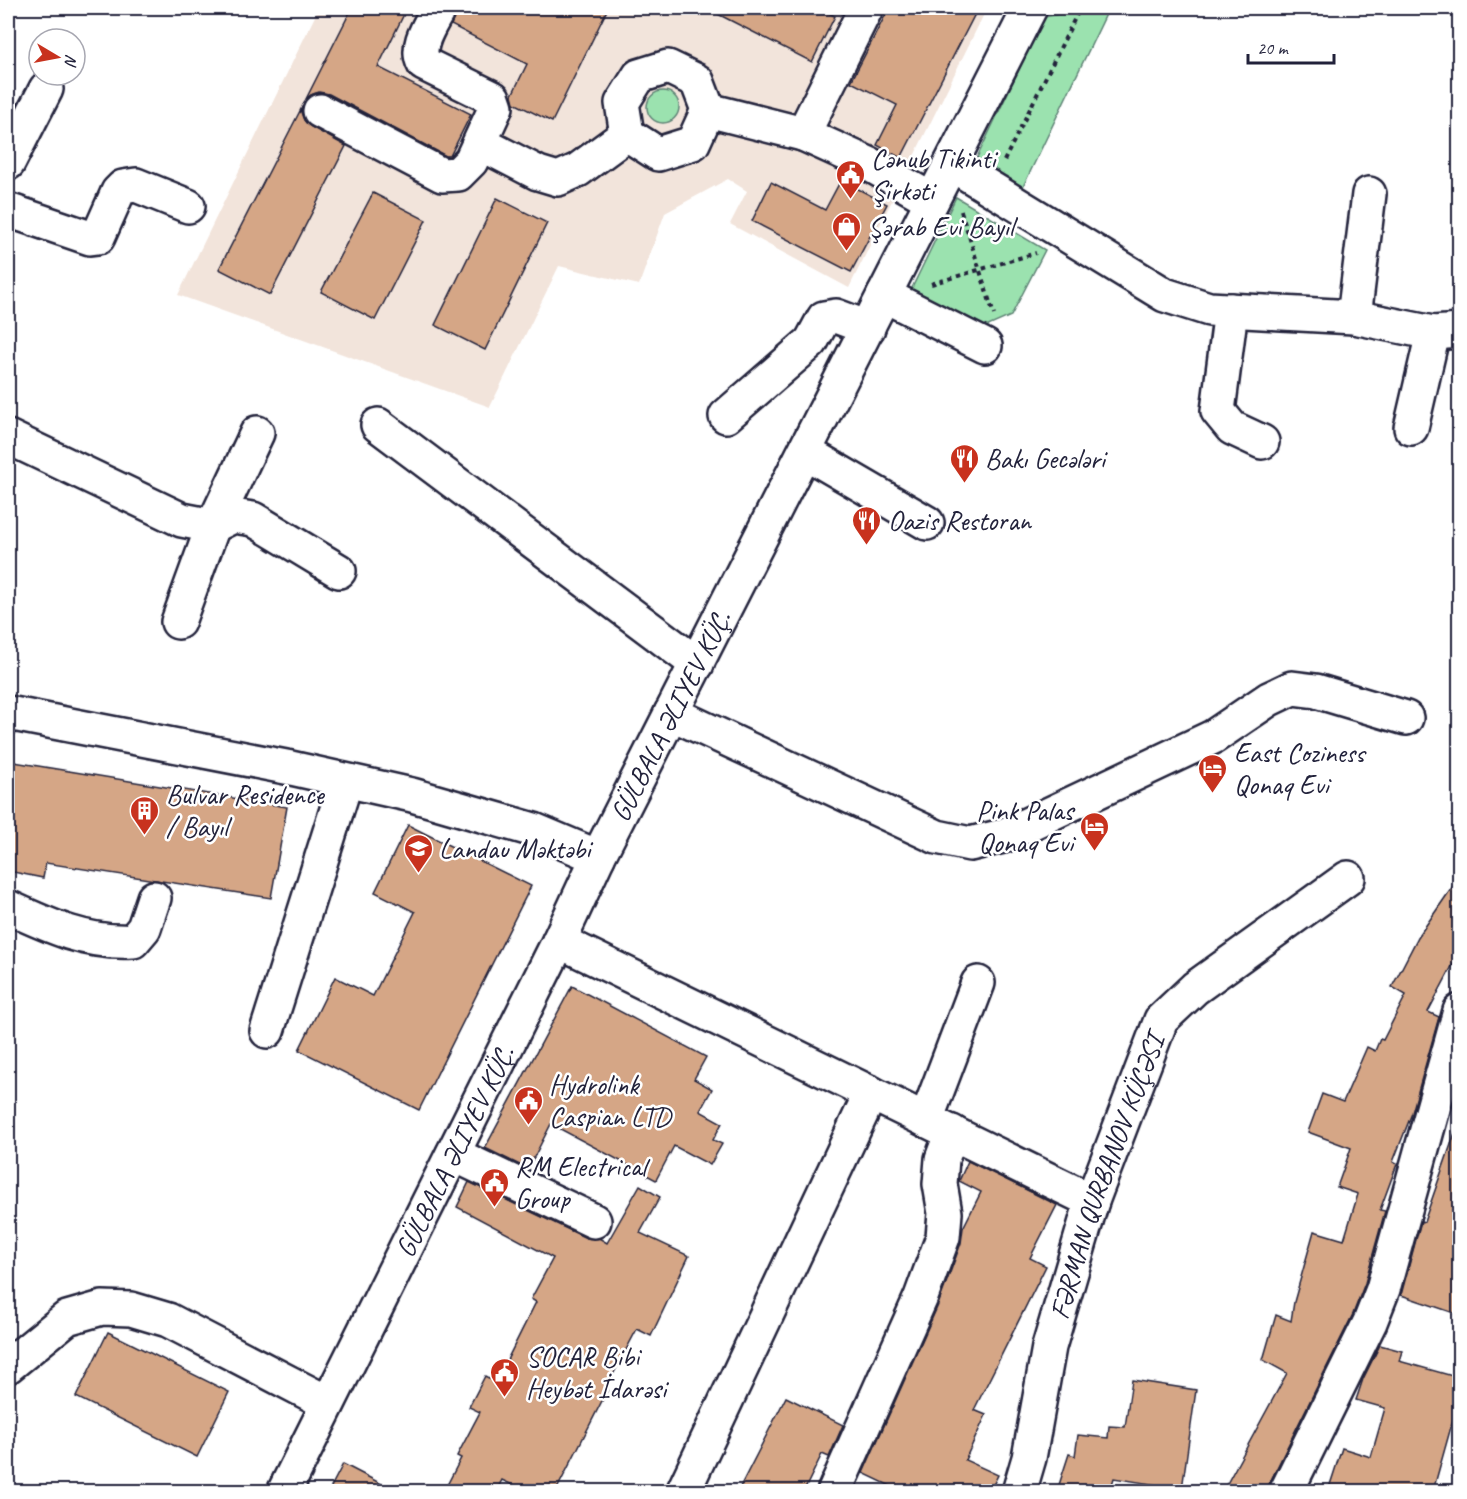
<svg xmlns="http://www.w3.org/2000/svg" width="1467" height="1499" viewBox="0 0 1467 1499" font-family="Caveat,sans-serif">
  <style>
    .built { fill: #f2e4db }
    .green { fill: #9be2af; stroke: #5e8275; stroke-width: 1.5 }
    .building { fill: #d5a686; stroke: #22223b; stroke-width: 1.5 }
    .lines { fill: none; stroke-linecap: round; stroke-linejoin: round }
    .minor-casing { stroke: #22223b; stroke-width: 38 }
    .path { stroke: #22223b; stroke-width: 4; stroke-dasharray: 4.5 4.5; stroke-linecap: butt }
    .minor { stroke: #fff; stroke-width: 33 }
    .labels { text-anchor: middle; stroke-width: 5; stroke-linejoin: round; paint-order: stroke }
    .poi-label { font-size: 28px; fill: #22223b; stroke: #fff; text-anchor: start }
    .street-label { font-size: 28px; fill: #22223b; stroke: #fff }
  </style>
  <rect width="100%" height="100%" fill="#fff"/>
  <filter id="ink" filterUnits="userSpaceOnUse"><feTurbulence type="fractalNoise" baseFrequency=".0167" numOctaves="2"/><feDisplacementMap in="SourceGraphic" scale="12" xChannelSelector="R" yChannelSelector="G"/><feConvolveMatrix kernelMatrix="1 2 1 2 8 2 1 2 1" color-interpolation-filters="sRGB"/></filter>
  <g filter="url(#ink)">
    <!-- built -->
    <path class="built" d="M319 8H987L849 288 730 224 747 191 728 179 665 213 639 285 559 266 490 407 178 295Z"/>
    <!-- green -->
    <g class="green">
      <path d="M1090 8H1109L1020 193 973 166 1044 17Z"/>
      <circle cx="663" cy="107" r="16"/>
      <path d="M956 197 1045 250 1011 316 977 331 911 290Z"/>
    </g>
    <!-- building -->
    <g class="building">
      <path d="M352 8H407L378 67 471 114 450 156H446L329 94 319 92 311 95 306 99Z"/>
      <path d="M458 8H608L552 122 514 103 512 95 527 64 451 25Z"/>
      <path d="M706 8H818L835 16 812 62Z"/>
      <path d="M889 8H978L901 158 877 145 897 105 851 82Z"/>
      <path d="M302 107 301 112 304 120 311 127 346 146 270 295 219 269Z"/>
      <path d="M841 180 887 204 851 272 752 221 771 182 825 210Z"/>
      <path d="M373 193 426 220 375 320 321 292Z"/>
      <path d="M497 198 547 223 485 350 435 325Z"/>
      <path d="M8 761 287 807 271 898 46 863 43 878 8 871Z"/>
      <path d="M408 825 531 886 419 1110 299 1050 335 977 373 996 415 912 375 892Z"/>
      <path d="M1460 876V951L1428 1012 1439 1017 1412 1113 1393 1162 1397 1164 1380 1210 1385 1211 1365 1283 1353 1314 1269 1484 1268 1491H1223L1287 1373 1263 1360 1276 1315 1291 1321 1294 1302 1314 1231 1344 1240 1358 1194 1337 1187 1351 1148 1308 1132 1322 1094 1343 1102 1367 1047 1375 1051 1380 1039 1383 1040 1406 995 1392 987 1418 937Z"/>
      <path d="M572 986 706 1057 694 1079 712 1089 700 1111 722 1123 713 1140 722 1144 710 1165 674 1146 656 1180 551 1124 528 1169 485 1148Z"/>
      <path d="M1456 1130 1460 1131V1315L1401 1295 1421 1221 1424 1222Z"/>
      <path d="M968 1161 1057 1205 1030 1258 1046 1266 974 1410 986 1415 965 1460 998 1475 990 1491H901L863 1473 938 1305 961 1243 963 1228 981 1192 959 1181Z"/>
      <path d="M469 1182 586 1238H599L607 1243 640 1185 660 1197 640 1233 689 1256 651 1336 637 1329 606 1388 608 1389 556 1491H525L502 1480 496 1491H444L461 1458 457 1456 480 1412 469 1407 485 1376 496 1382 536 1302 531 1299 553 1258 457 1207Z"/>
      <path d="M108 1332 229 1392 197 1457 76 1397Z"/>
      <path d="M1380 1345 1402 1351 1399 1361 1460 1378V1395L1433 1491H1328L1342 1448 1371 1457 1385 1408 1356 1400 1363 1379Z"/>
      <path d="M1132 1380 1196 1390 1182 1489 1114 1478 1110 1491H1057L1069 1454 1075 1456 1078 1435 1108 1438 1109 1426 1125 1427Z"/>
      <path d="M786 1397 843 1425 829 1457 822 1454 804 1491H738Z"/>
      <path d="M343 1464 395 1491H329Z"/>
    </g>
    <g class="lines">
      <defs>
        <g id="minor">
          <path d="M866 8 803 134 869 164 932 200"/>
          <path d="M668 67 697 81 708 110 693 143 658 154 627 134 622 103 639 76Z"/>
          <path d="M708 110 803 134"/>
          <path d="M320 111 442 175 458 174 471 161 496 107 493 98 424 64C414 46 431 24 439 8"/>
          <path d="M480 143 538 173 558 179 578 170 627 134"/>
          <path d="M8 163 46 89"/>
          <path d="M951 164 1165 295 1209 309 1354 317 1433 333 1460 331"/>
          <path d="M8 210 90 238 98 237 118 192 123 187 136 185 188 206"/>
          <path d="M884 295 985 346"/>
          <path d="M1231 310 1218 411 1232 428 1262 442"/>
          <path d="M1354 317 1369 194"/>
          <path d="M726 416 811 342 824 318 836 316 868 328"/>
          <path d="M378 425 697 664"/>
          <path d="M1411 428 1433 333"/>
          <path d="M8 437 182 520 213 526 233 516 253 519 339 571"/>
          <path d="M805 452 927 523"/>
          <path d="M178 622 213 526 257 433"/>
          <path d="M8 713 291 768 412 795 534 830 598 857"/>
          <path d="M671 713 937 837 970 844 1003 836 1213 737 1269 699 1292 688 1316 691 1406 718"/>
          <path d="M8 907C49 926 87 944 133 941L144 928 154 898"/>
          <path d="M559 941 1092 1201"/>
          <path d="M267 1031 346 781"/>
          <path d="M926 1120 978 983"/>
          <path d="M453 1154 594 1221"/>
          <path d="M8 1366 67 1318 102 1308 131 1309 168 1320 328 1403"/>
          <path id="s1" d="M284 1492 559 941 598 857 1030 8"/>
          <path d="M683 1492 871 1093"/>
          <path d="M834 1492 921 1297 943 1237 945 1213 940 1184 942 1159 952 1132"/>
          <path id="s2" d="M1019 1492 1029 1458 1049 1347 1092 1201 1161 1020 1195 988 1348 878"/>
          <path d="M1286 1492 1370 1322 1383 1289 1460 1011"/>
        </g>
      </defs>
      <!-- minor casing -->
      <use href="#minor" class="minor-casing"/>
      <!-- path -->
      <g class="path">
        <path d="M1004 161 1080 8"/>
        <path d="M961 211 994 315"/>
        <path d="M931 284 1036 253"/>
      </g>
      <!-- minor -->
      <use href="#minor" class="minor"/>
    </g>
  </g>
  <!-- icons -->
  <defs>
    <symbol id="civic-pin" viewBox="-11 -11 22 30"><path d="M0 17L-7.5 6A9.5 9.5 0 1 1 7.5 6Z" fill="#c8321e" stroke="#fff"/><path d="M-.6-6.5H3V-4.5H.6V-3L4-1V1h2V6H-6V1h2V-1L-.6-3ZM-1.2 2.5V6h2.4V2.5Z" fill="#fff"/></symbol>
    <symbol id="shop-pin" viewBox="-11 -11 22 30"><path d="M0 17L-7.5 6A9.5 9.5 0 1 1 7.5 6Z" fill="#c8321e" stroke="#fff"/><path d="M-5-2.5h2.3a2.7 3.5 0 0 1 5.4 0H5L5.5 6h-11ZM-1.5-2.5h3a1.5 2.3 0 0 0-3 0Z" fill="#fff"/></symbol>
    <symbol id="restaurant-pin" viewBox="-11 -11 22 30"><path d="M0 17L-7.5 6A9.5 9.5 0 1 1 7.5 6Z" fill="#c8321e" stroke="#fff"/><path d="M-5-6h1v4h1v-4h1v4h1v-4h1v5L-1.5 .5V6h-2V.5L-5-1ZM5-6V6H3V1.5H1.5Q1.5-4 5-6Z" fill="#fff"/></symbol>
    <symbol id="hotel-pin" viewBox="-11 -11 22 30"><path d="M0 17L-7.5 6A9.5 9.5 0 1 1 7.5 6Z" fill="#c8321e" stroke="#fff"/><path d="M-6-4.5h1.5V1H6V5H4.5V3h-9V5H-6ZM-4 0a1.8 1.8 0 1 1 3.6 0ZM.5 0V-2.5h3Q6-2.5 6 0Z" fill="#fff"/></symbol>
    <symbol id="building-pin" viewBox="-11 -11 22 30"><path d="M0 17L-7.5 6A9.5 9.5 0 1 1 7.5 6Z" fill="#c8321e" stroke="#fff"/><path d="M-4-6H4V6H1V3H-1V6H-4ZM-2.5-4.3h1.7v1.8h-1.7ZM.8-4.3h1.7v1.8H.8ZM-2.5-1h1.7V.8h-1.7ZM.8-1h1.7V.8H.8Z" fill="#fff"/></symbol>
    <symbol id="school-pin" viewBox="-11 -11 22 30"><path d="M0 17L-7.5 6A9.5 9.5 0 1 1 7.5 6Z" fill="#c8321e" stroke="#fff"/><path d="M0-5L7-2L0 1L-7-2ZM-4 1L0 2.5L4 1V4Q0 6-4 4Z" fill="#fff"/></symbol>
  </defs>
  <g fill-rule="evenodd">
    <use href="#civic-pin" x="834" y="158" width="33" height="45"/>
    <use href="#shop-pin" x="830" y="210" width="33" height="45"/>
    <use href="#restaurant-pin" x="948" y="442" width="33" height="45"/>
    <use href="#restaurant-pin" x="850" y="504" width="33" height="45"/>
    <use href="#hotel-pin" x="1196" y="752" width="33" height="45"/>
    <use href="#building-pin" x="128" y="794" width="33" height="45"/>
    <use href="#hotel-pin" x="1078" y="810" width="33" height="45"/>
    <use href="#school-pin" x="402" y="832" width="33" height="45"/>
    <use href="#civic-pin" x="512" y="1084" width="33" height="45"/>
    <use href="#civic-pin" x="478" y="1166" width="33" height="45"/>
    <use href="#civic-pin" x="488" y="1356" width="33" height="45"/>
  </g>
  <g class="labels">
    <!-- poi labels -->
    <g class="poi-label">
      <text x="871" y="168">Cənub Tikinti<tspan x="871" dy="32">Şirkəti</tspan></text>
      <text x="868" y="236">Şərab Evi Bayıl</text>
      <text x="985" y="468">Bakı Gecələri</text>
      <text x="888" y="530">Oazis Restoran</text>
      <text x="1234" y="762">East Coziness<tspan x="1234" dy="32">Qonaq Evi</tspan></text>
      <text x="166" y="804">Bulvar Residence<tspan x="166" dy="32">/ Bayıl</tspan></text>
      <text x="1073" y="820" text-anchor="end">Pink Palas<tspan x="1073" dy="32">Qonaq Evi</tspan></text>
      <text x="439" y="858">Landau Məktəbi</text>
      <text x="549" y="1094">Hydrolink<tspan x="549" dy="32">Caspian LTD</tspan></text>
      <text x="515" y="1176">RM Electrical<tspan x="515" dy="32">Group</tspan></text>
      <text x="526" y="1366">SOCAR Bibi<tspan x="526" dy="32">Heybət İdarəsi</tspan></text>
    </g>
    <!-- street labels -->
    <g class="street-label">
      <text dy="10" stroke="none"><textPath href="#s1" startOffset="867">GÜLBALA ƏLIYEV KÜÇ.</textPath></text>
      <text dy="10" stroke="none"><textPath href="#s1" startOffset="381">GÜLBALA ƏLIYEV KÜÇ.</textPath></text>
      <text dy="10" stroke="none"><textPath href="#s2" startOffset="328">FƏRMAN QURBANOV KÜÇƏSI</textPath></text>
    </g>
  </g>
  <!-- margin -->
  <rect width="1467" height="1499" fill="none" stroke="#fff" stroke-width="30"/>
  <rect x="15" y="15" width="1437" height="1469" fill="none" stroke="#22223b" stroke-width="2" filter="url(#ink)"/>
  <!-- north arrow -->
  <g transform="translate(57 57) rotate(100)"><circle r="28" fill="#ffffff" stroke="#a7a7b1" stroke-width="1.5"/>
  <path d="M0-4.5L10 22L0 15L-10 22Z" fill="#c8321e"/>
  <text y="-9" font-size="16" font-weight="bold" text-anchor="middle" fill="#22223b">N</text>
  </g>
  <!-- scale -->
  <path d="M1248 54v9h86v-9" fill="none" stroke="#22223b" stroke-width="3"/>
  <text x="1257" y="54" font-size="18" fill="#22223b" stroke="#ffffff" stroke-width="4.5" paint-order="stroke">20 m</text>
</svg>
